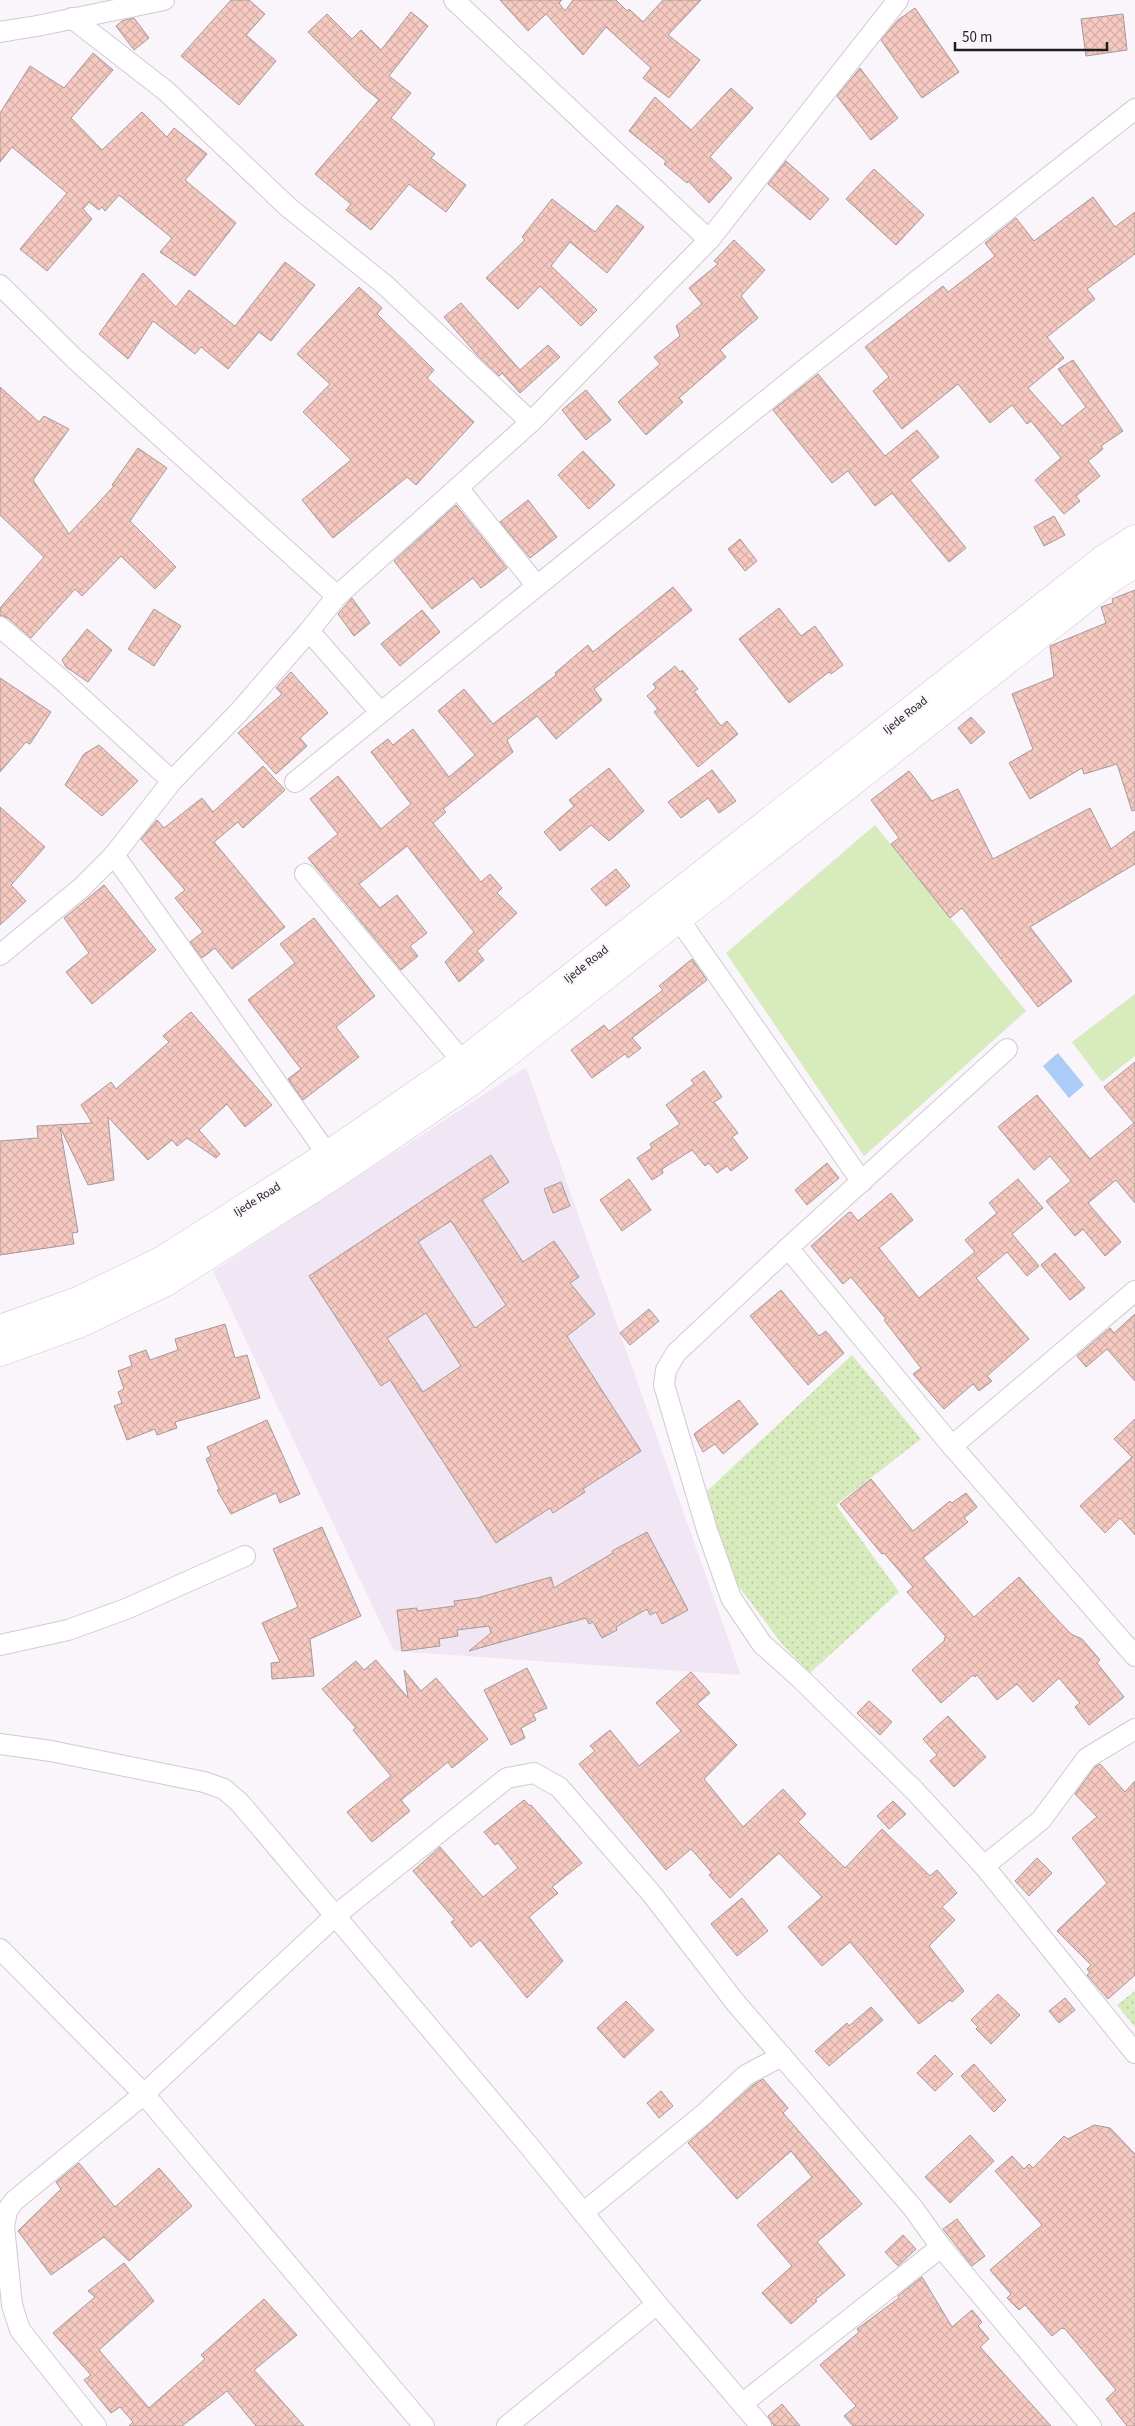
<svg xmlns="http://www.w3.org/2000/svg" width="1135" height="2426" viewBox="0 0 1135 2426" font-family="'Source Sans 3',sans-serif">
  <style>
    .built { fill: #f0e6f4 }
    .green { fill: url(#green-dots) }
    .pitch { fill: #d7ebbd }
    .water { fill: #aaccf7 }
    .building { fill: url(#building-cross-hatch); stroke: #a49a98; fill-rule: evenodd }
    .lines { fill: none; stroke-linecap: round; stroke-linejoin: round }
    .street-casing { stroke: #d0cbd2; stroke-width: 22 }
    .secondary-casing { stroke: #d0cbd2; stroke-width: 29 }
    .street { stroke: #fff; stroke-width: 20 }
    .secondary { stroke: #fff; stroke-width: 28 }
    .labels { text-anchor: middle; stroke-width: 4; stroke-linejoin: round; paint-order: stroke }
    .street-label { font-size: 12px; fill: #201e21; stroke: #faf4fb }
  </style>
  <defs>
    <pattern id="green-dots" width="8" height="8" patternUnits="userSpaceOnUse" patternTransform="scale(1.25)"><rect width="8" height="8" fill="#d7ebbd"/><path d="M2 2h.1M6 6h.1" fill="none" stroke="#b8c9a2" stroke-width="1.8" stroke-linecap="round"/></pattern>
    <pattern id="building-cross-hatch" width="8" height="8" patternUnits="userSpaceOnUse" patternTransform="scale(1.25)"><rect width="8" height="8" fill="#f7cac1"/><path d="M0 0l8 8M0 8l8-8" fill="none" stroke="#d3ada6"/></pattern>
  </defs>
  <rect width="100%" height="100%" fill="#faf4fb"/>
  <!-- built -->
  <path class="built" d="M526 1067 741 1675 394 1651 213 1271Z"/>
  <!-- green -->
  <g class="green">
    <path d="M852 1355 921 1439 836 1505 899 1592 810 1673 782 1644 734 1580 705 1493Z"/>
    <path d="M1135 1991V2027L1117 2005Z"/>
  </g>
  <!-- pitch -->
  <g class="pitch">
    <path d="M875 825 1026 1011 864 1156 726 953Z"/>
    <path d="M1135 994V1056L1102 1082 1072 1042Z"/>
  </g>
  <!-- water -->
  <path class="water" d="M1058 1053 1084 1085 1069 1098 1043 1066Z"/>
  <!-- building -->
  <g class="building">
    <path d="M231 0H249L265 14 246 35 276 61 239 105 181 56Z"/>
    <path d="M500 0H562L559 3 565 11 573 0H616L627 11 629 9 643 22 663 0H701L668 35 700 60 669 98 643 78 651 68 606 27 583 55 546 14 528 31Z"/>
    <path d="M915 8 959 72 922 98 881 40 898 20Z"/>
    <path d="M411 12 428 26 389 76 411 93 391 118 435 154 431 158 466 185 446 212 409 184 371 230 346 210 351 204 315 174 379 100 364 88 308 32 327 14 352 39 361 30 381 50Z"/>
    <path d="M1123 14 1127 50 1086 56 1081 19Z"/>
    <path d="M134 18 149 38 134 50 116 26 122 21Z"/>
    <path d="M93 53 113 70 71 118 102 150 142 112 167 137 174 128 207 154 185 180 236 223 195 276 160 252 172 238 119 195 105 211 102 207 99 210 89 202 83 209 92 219 47 271 20 249 67 193 12 147 0 162V113L30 66 64 88Z"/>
    <path d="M860 68 898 118 871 140 837 96Z"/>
    <path d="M731 88 753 108 710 157 732 178 709 203 688 181 687 183 664 164 666 161 629 131 655 97 691 130Z"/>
    <path d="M786 161 829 199 810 220 768 184Z"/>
    <path d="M874 169 924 215 896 245 846 199Z"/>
    <path d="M1093 197 1115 227 1135 212V254L1087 289 1095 299 1047 337 1064 358 1028 388 1062 426 1086 407 1058 369 1073 360 1123 431 1101 446 1103 449 1088 461 1100 476 1076 496 1080 501 1064 514 1035 480 1061 458 1031 421 1027 424 1012 405 990 423 958 384 902 429 873 391 889 377 865 347 943 286 948 292 995 256 985 243 1016 218 1034 241Z"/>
    <path d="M552 199 595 232 617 205 644 227 607 273 570 242 551 266 597 310 581 326 540 286 518 309 486 278 525 240 522 237Z"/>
    <path d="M734 240 765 270 741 296 758 318 720 350 726 357 679 398 683 402 646 435 618 402 660 364 654 357 680 336 676 326 702 304 689 288 718 264 714 261Z"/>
    <path d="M285 262 315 285 271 341 259 332 228 369 201 347 195 354 153 321 128 359 99 334 143 273 176 307 189 290 235 326Z"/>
    <path d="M359 287 382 308 377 314 434 370 427 378 474 422 416 485 407 477 333 538 302 500 351 460 303 412 330 384 297 354Z"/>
    <path d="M461 303 520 370 548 345 560 357 520 393 502 373 499 376 478 356 444 317Z"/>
    <path d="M818 374 885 456 917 430 939 457 910 480 966 548 949 562 892 493 875 506 848 471 832 483 773 410Z"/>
    <path d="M0 387 39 422 44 416 69 429 33 480 69 534 114 486 112 485 138 448 167 468 130 521 176 567 155 589 121 556 82 596 75 589 31 638 8 618 0 615V608L44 557 0 515Z"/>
    <path d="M586 390 611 420 586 440 562 410Z"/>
    <path d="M583 451 615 485 589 509 558 475Z"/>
    <path d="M528 500 557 537 530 558 500 522Z"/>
    <path d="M456 505 507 568 481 588 473 578 432 609 394 561Z"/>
    <path d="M1054 516 1065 535 1044 546 1034 527Z"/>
    <path d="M740 539 757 561 745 571 728 549Z"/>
    <path d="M673 587 692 610 594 689 602 700 556 739 537 716 507 740 513 752 443 809 446 812 433 823 481 882 490 874 502 888 497 893 517 913 477 951 484 960 459 982 445 962 474 932 407 846 359 884 380 908 397 895 427 933 410 946 418 956 401 970 308 858 338 834 310 799 338 776 381 829 411 804 371 752 388 739 393 745 413 729 449 777 475 755 438 711 464 689 493 724 556 675 555 673 588 645 593 652Z"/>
    <path d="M1135 590V810L1132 811 1117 764 1084 774 1082 768 1030 799 1009 763 1033 749 1012 694 1054 677 1050 646 1106 623 1101 607 1113 603 1112 599Z"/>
    <path d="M352 598 370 623 354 636 338 614Z"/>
    <path d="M779 608 801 636 815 626 843 665 831 674 829 672 789 703 739 639Z"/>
    <path d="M154 609 181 626 154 666 128 649Z"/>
    <path d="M422 610 440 632 400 666 381 644Z"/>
    <path d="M87 629 112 650 88 682 66 667 62 660Z"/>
    <path d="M675 666 680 672 682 670 698 689 694 691 721 726 727 721 738 734 698 767 654 712 658 709 647 696 656 688 653 684Z"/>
    <path d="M291 672 328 713 300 738 307 746 276 774 238 733 282 694 276 688Z"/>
    <path d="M0 678 51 712 30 744 26 742 0 772Z"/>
    <path d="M971 717 985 732 971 744 958 728Z"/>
    <path d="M99 745 138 781 102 816 65 785 84 754Z"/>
    <path d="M263 766 285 790 243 828 238 822 214 842 285 927 232 969 215 948 202 958 190 942 203 932 175 898 185 890 141 839 157 820 164 828 202 798 213 812Z"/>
    <path d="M609 768 644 811 609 841 591 825 560 851 544 832 574 806 569 800Z"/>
    <path d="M712 770 736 801 719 813 708 798 681 818 668 802Z"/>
    <path d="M909 771 932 801 958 789 993 859 1090 808 1111 849 1135 831V864L1030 927 1072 981 1038 1007 962 908 950 918 891 844 899 838 871 800Z"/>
    <path d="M0 807 45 847 11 885 26 901 0 925Z"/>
    <path d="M616 869 630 886 606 906 591 889Z"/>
    <path d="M104 885 156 950 92 1004 66 972 89 953 64 918Z"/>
    <path d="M314 918 375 996 336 1027 359 1057 303 1100 288 1079 301 1069 248 1000 295 963 280 944Z"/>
    <path d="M692 959 707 980 632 1038 641 1048 628 1058 625 1054 592 1078 571 1050 604 1025 609 1031 663 990 659 986Z"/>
    <path d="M191 1012 272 1105 245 1127 227 1104 199 1130 220 1154 216 1158 187 1138 177 1146 172 1140 148 1160 108 1117 114 1180 88 1185 60 1127 78 1232 72 1233 74 1244 0 1255V1141L38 1138 37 1126 92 1123 81 1105 111 1082 116 1089 169 1042 163 1036Z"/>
    <path d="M1135 1062V1203L1116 1180 1088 1203 1121 1242 1105 1256 1083 1229 1075 1236 1046 1201 1071 1181 1050 1156 1034 1170 998 1127 1037 1095 1090 1159 1134 1123 1104 1087Z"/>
    <path d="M704 1071 722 1097 714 1102 738 1133 732 1137 748 1158 731 1171 727 1166 717 1173 709 1163 705 1166 692 1150 662 1169 663 1173 652 1180 637 1158 652 1148 650 1144 680 1124 666 1105 694 1084 691 1080Z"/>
    <path d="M491 1155 509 1182 482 1200 523 1262 554 1241 579 1277 570 1283 595 1314 567 1336 641 1451 583 1489 585 1492 553 1513 550 1508 496 1543 390 1380 381 1386 309 1276ZM451 1221 506 1305 475 1328 418 1242ZM426 1313 461 1366 423 1392 387 1338Z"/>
    <path d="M827 1163 839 1178 807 1205 795 1190Z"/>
    <path d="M629 1179 651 1210 622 1231 600 1200Z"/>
    <path d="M1018 1179 1043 1208 1012 1234 1039 1266 1027 1276 1007 1252 976 1278 1029 1339 987 1376 992 1381 979 1391 973 1384 944 1409 913 1374 921 1368 884 1320 886 1319 851 1277 843 1284 811 1246 848 1213 851 1212 858 1221 891 1193 913 1220 879 1248 919 1298 975 1252 965 1240 997 1213 989 1203Z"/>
    <path d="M561 1182 570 1206 553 1213 544 1189Z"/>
    <path d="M1055 1253 1085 1288 1070 1300 1041 1265Z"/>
    <path d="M781 1290 819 1336 826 1331 844 1353 808 1385 750 1316Z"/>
    <path d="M649 1309 659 1321 630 1345 620 1333Z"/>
    <path d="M1135 1314V1381L1107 1349 1086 1367 1077 1356 1110 1328 1114 1333Z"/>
    <path d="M225 1324 235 1358 247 1355 260 1398 175 1422 177 1428 157 1435 155 1429 127 1440 114 1406 122 1403 118 1392 124 1389 118 1371 132 1366 129 1356 146 1350 150 1360 178 1350 175 1339Z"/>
    <path d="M739 1400 758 1424 723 1454 715 1444 703 1452 694 1434Z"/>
    <path d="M1135 1419V1535L1120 1518 1105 1533 1080 1506 1132 1457 1114 1439Z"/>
    <path d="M267 1420 300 1494 280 1503 276 1493 231 1514 217 1490 219 1489 206 1459 211 1456 207 1447Z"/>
    <path d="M871 1479 913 1531 950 1501 952 1503 966 1493 977 1507 964 1518 968 1522 923 1558 974 1617 1019 1577 1051 1613 1071 1634 1082 1639 1100 1660 1097 1663 1124 1697 1089 1725 1075 1707 1080 1703 1059 1678 1033 1702 1017 1684 997 1700 977 1675 975 1677 973 1675 941 1703 912 1670 945 1640 944 1638 946 1637 907 1592 913 1587 884 1553 882 1554 840 1504Z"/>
    <path d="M322 1527 361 1616 310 1639 314 1676 272 1679 271 1663 280 1662 262 1623 298 1607 273 1549Z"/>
    <path d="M647 1532 688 1610 662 1624 656 1612 650 1615 647 1609 616 1627 617 1630 602 1638 593 1622 589 1624 586 1618 469 1651 491 1633 489 1626 457 1630 458 1636 439 1639 440 1646 402 1651 397 1610 417 1608V1611L455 1606 454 1601 477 1598 551 1577 554 1588 613 1553 612 1551Z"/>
    <path d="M376 1660 408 1698 404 1670 421 1691 436 1678 488 1739 452 1768 448 1762 401 1800 410 1811 372 1842 347 1812 391 1776 353 1730 356 1728 322 1689 356 1661 364 1670Z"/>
    <path d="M527 1668 547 1708 533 1714 536 1720 521 1728 525 1738 511 1745 484 1690Z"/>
    <path d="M691 1672 710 1693 697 1704 737 1745 704 1779 743 1827 783 1789 806 1814 798 1822 845 1868 882 1829 930 1876 937 1870 957 1893 942 1907 955 1920 929 1946 964 1991 952 2002 950 2000 919 2024 850 1942 822 1966 788 1927 822 1897 779 1853 730 1898 709 1875 712 1873 691 1849 666 1870 579 1764 595 1751 590 1746 610 1730 639 1766 681 1731 656 1703Z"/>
    <path d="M869 1701 892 1722 880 1735 857 1713Z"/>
    <path d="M948 1716 986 1757 954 1787 930 1761 937 1755 923 1739Z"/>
    <path d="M1100 1764 1125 1792 1135 1781V1975L1108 1999 1087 1975 1090 1973 1087 1969 1091 1965 1057 1931 1107 1883 1072 1838 1097 1817 1075 1794 1095 1767Z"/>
    <path d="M524 1800 530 1806 531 1805 582 1863 552 1887 558 1893 529 1917 563 1961 527 1998 480 1940 471 1947 451 1922 455 1920 413 1871 440 1847 483 1897 518 1868 498 1843 495 1845 484 1832Z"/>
    <path d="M893 1801 906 1814 889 1829 877 1816Z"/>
    <path d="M1037 1858 1052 1873 1029 1896 1015 1881Z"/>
    <path d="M742 1898 768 1931 737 1956 711 1924Z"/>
    <path d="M998 1994 1020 2015 991 2044 976 2029 978 2027 971 2020Z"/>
    <path d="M1065 1998 1075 2010 1059 2023 1049 2011Z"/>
    <path d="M626 2001 654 2030 624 2058 597 2028Z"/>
    <path d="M871 2007 883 2020 829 2066 815 2051 847 2023 849 2026Z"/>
    <path d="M935 2055 953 2074 935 2091 917 2073Z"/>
    <path d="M974 2064 1006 2100 994 2112 961 2076Z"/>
    <path d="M763 2079 788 2108 783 2113 862 2204 817 2242 845 2275 815 2300 817 2301 791 2324 762 2293 792 2266 757 2225 812 2177 791 2151 737 2199 688 2143 753 2085Z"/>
    <path d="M661 2091 673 2106 659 2118 647 2103Z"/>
    <path d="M1094 2125 1110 2128 1135 2154V2426H1127L1106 2399 1116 2390 1065 2329 1062 2328 1052 2336 1025 2305 1019 2310 1007 2298 1011 2294 990 2270 1042 2225 995 2171 1012 2156 1024 2169 1029 2164 1033 2168 1064 2136 1068 2139Z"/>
    <path d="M970 2135 994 2161 950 2203 925 2177Z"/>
    <path d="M79 2163 115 2207 159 2168 192 2206 129 2261 104 2237 51 2275 18 2231 61 2189 56 2182Z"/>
    <path d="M957 2219 985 2256 972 2266 943 2229Z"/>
    <path d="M903 2235 916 2249 898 2266 885 2252Z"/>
    <path d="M124 2263 154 2301 99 2350 149 2408 205 2359 201 2355 264 2299 297 2335 254 2370 304 2426H256L227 2391 182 2426H129L133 2422 120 2407 111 2413 84 2380 91 2375 53 2333 95 2297 88 2291Z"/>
    <path d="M922 2277 952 2327 972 2310 982 2322 978 2326 989 2339 980 2347 1051 2426H853L844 2416 856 2406 820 2365 859 2332 857 2329 899 2298 898 2296Z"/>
    <path d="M782 2404 800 2426H774L768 2416Z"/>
  </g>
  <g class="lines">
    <defs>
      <g id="street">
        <path d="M454 0 709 240"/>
        <path d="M72 18 166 91 288 207 385 285 531 422"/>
        <path d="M0 32 37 26 164 0"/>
        <path d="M0 285 76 360 337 596"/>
        <path d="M458 488 537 586"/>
        <path d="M0 627 63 681 172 781"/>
        <path d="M309 631 380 712"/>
        <path d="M295 782 805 369 1135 109"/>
        <path d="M114 855 328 1155"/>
        <path d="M305 874 463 1062"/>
        <path d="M678 918 862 1182"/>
        <path d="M0 955 81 888 114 855 172 781 239 712 309 631 337 596 531 422 709 240 898 0"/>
        <path d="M1007 1049 788 1248 676 1353 666 1370 664 1385 707 1530 731 1598 762 1644 800 1678 914 1790 984 1866 1135 2053"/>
        <path d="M788 1248 952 1446 1135 1656"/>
        <path d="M952 1446 1135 1291"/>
        <path d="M0 1645 68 1630 126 1609 245 1556"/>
        <path d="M0 1744 51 1751 204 1782 224 1789 240 1803 530 2147 657 2304 761 2426"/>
        <path d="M984 1866 1041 1820 1087 1758 1135 1729"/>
        <path d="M0 1949 144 2094 424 2426"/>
        <path d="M583 2213 704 2114 746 2075 782 2056"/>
        <path d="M743 2403 941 2247"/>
        <path d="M96 2426 20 2330 12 2305 4 2226 7 2211 14 2201 144 2094 336 1915 507 1778 534 1773 559 1787 651 1893 735 2002 913 2208 941 2247 1091 2426"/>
        <path d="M507 2426 657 2304"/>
      </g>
      <g id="secondary">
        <path d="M0 1329 78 1301 161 1261 328 1155 463 1062 1104 559 1135 539"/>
        <path d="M0 1352 81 1323 166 1282 334 1175 469 1083 1109 580 1135 563"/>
      </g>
    </defs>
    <!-- street casing -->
    <use href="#street" class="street-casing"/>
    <!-- secondary casing -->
    <use href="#secondary" class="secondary-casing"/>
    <!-- street -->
    <use href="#street" class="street"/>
    <!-- secondary -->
    <use href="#secondary" class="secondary"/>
  </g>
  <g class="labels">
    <!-- street labels -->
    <g class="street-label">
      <text transform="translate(905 715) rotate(-38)" y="4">Ijede Road</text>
      <text transform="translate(586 964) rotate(-38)" y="4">Ijede Road</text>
      <text transform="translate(257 1199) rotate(-32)" y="4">Ijede Road</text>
    </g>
  </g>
  <!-- scale -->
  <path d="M955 42v8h152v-8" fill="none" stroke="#201e21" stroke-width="2.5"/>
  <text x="962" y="42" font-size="15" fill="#201e21" stroke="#faf4fb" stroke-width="4" paint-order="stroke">50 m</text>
</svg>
